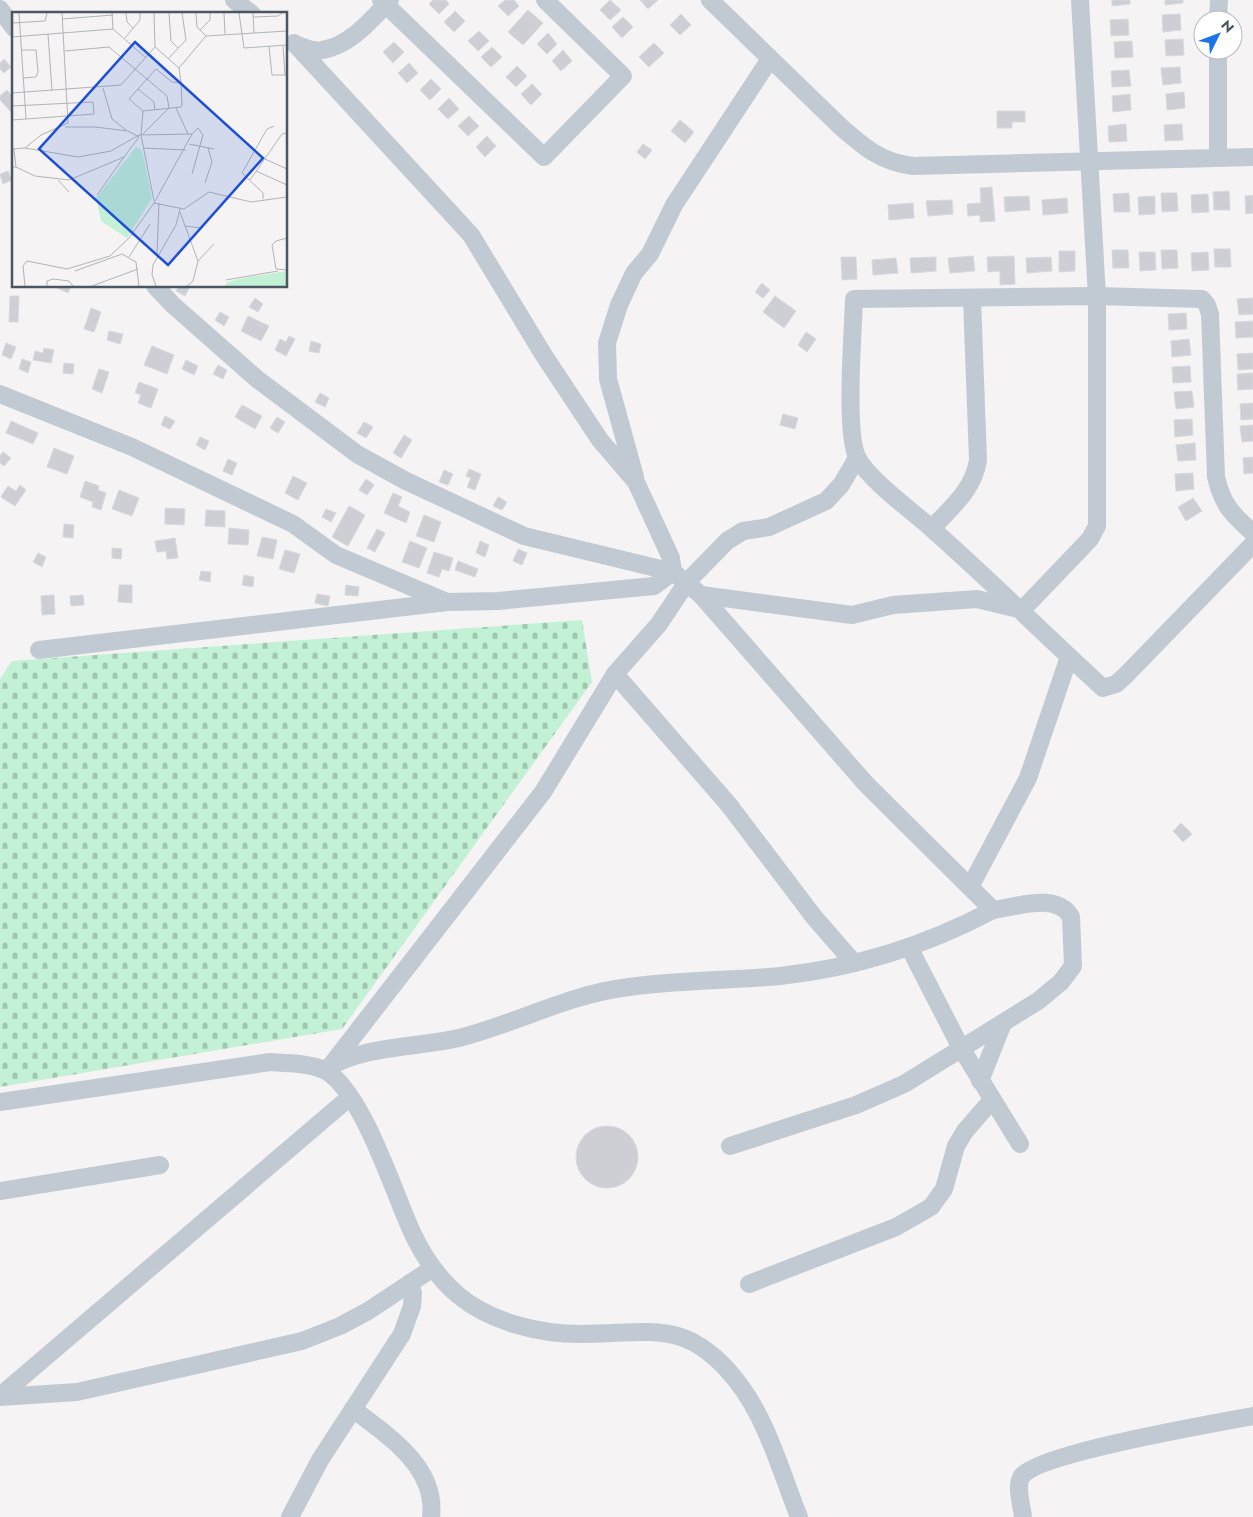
<svg xmlns="http://www.w3.org/2000/svg" width="1253" height="1517" viewBox="0 0 1253 1517" font-family="Jost,sans-serif">
  <style>
    .cemetery { fill: url(#cemetery-stones) }
    .building { fill: #cdcfd5; stroke: #d7d9de }
    .lines { fill: none; stroke-linecap: round; stroke-linejoin: round }
    .minor { stroke: #c1cad2; stroke-width: 18 }
    .inset-road { fill: none; stroke: #b1b4b9; stroke-width: 1 }
    .view { fill: #1d4ed8; fill-opacity: 0.15; stroke: #1d4ed8; stroke-width: 2.5 }
    .inset-edge { fill: none; stroke: #4a5661; stroke-width: 2.5 }
  </style>
  <defs>
    <pattern id="cemetery-stones" width="16" height="16" patternUnits="userSpaceOnUse" patternTransform="scale(1.25)"><rect width="16" height="16" fill="#c3f1d5"/><path d="M2 7V4a2 2 0 0 1 4 0v3zM10 15v-3a2 2 0 0 1 4 0v3z" fill="#a0c6b0"/></pattern>
  </defs>
  <rect width="100%" height="100%" fill="#f5f3f3"/>
  <!-- cemetery -->
  <path class="cemetery" d="M582 620 592 682 342 1029 0 1087V679L12 661Z"/>
  <!-- building -->
  <g class="building">
    <path d="M433 0H446L449 4 439 14 429 4Z"/>
    <path d="M505 0H514L519 6 508 16 498 6Z"/>
    <path d="M610 0 621 10 610 20 600 10Z"/>
    <path d="M640 0H658L648 9Z"/>
    <path d="M1112 0H1130V4L1112 6Z"/>
    <path d="M1165 0H1183V3L1165 5Z"/>
    <path d="M528 10 543 23 523 45 508 32Z"/>
    <path d="M455 11 465 21 454 32 444 22Z"/>
    <path d="M681 14 691 25 680 35 670 25Z"/>
    <path d="M1180 14 1181 30 1163 32 1162 15Z"/>
    <path d="M623 17 633 27 622 38 612 27Z"/>
    <path d="M1128 19 1129 35 1111 36 1110 20Z"/>
    <path d="M479 31 489 41 478 51 468 41Z"/>
    <path d="M548 33 557 44 547 54 537 44Z"/>
    <path d="M1183 39 1184 55 1166 56 1165 40Z"/>
    <path d="M1132 41 1133 57 1115 58 1114 42Z"/>
    <path d="M394 42 404 52 393 63 383 52Z"/>
    <path d="M654 43 664 53 649 67 639 57Z"/>
    <path d="M492 47 502 57 491 67 481 57Z"/>
    <path d="M563 50 572 61 561 71 552 61Z"/>
    <path d="M4 59 11 67 4 73 0 69V63Z"/>
    <path d="M409 63 418 73 407 83 398 73Z"/>
    <path d="M517 66 527 76 516 87 506 77Z"/>
    <path d="M1180 67 1181 83 1163 85 1161 68Z"/>
    <path d="M1129 70 1131 86 1112 87 1111 71Z"/>
    <path d="M431 79 441 89 430 100 420 90Z"/>
    <path d="M532 84 542 94 531 105 521 94Z"/>
    <path d="M7 90 14 98V109L11 112 0 100V96Z"/>
    <path d="M1184 92 1185 108 1167 110 1166 94Z"/>
    <path d="M1130 94 1131 110 1113 112 1112 96Z"/>
    <path d="M449 98 459 109 448 119 438 109Z"/>
    <path d="M997 111H1025V122H1012V128H997Z"/>
    <path d="M469 116 479 126 468 136 458 126Z"/>
    <path d="M680 120 694 132 685 143 671 131Z"/>
    <path d="M1126 124 1127 141 1109 142 1108 126Z"/>
    <path d="M1182 124 1183 140 1165 141 1164 125Z"/>
    <path d="M487 136 496 146 485 157 476 147Z"/>
    <path d="M643 144 652 150 645 159 637 152Z"/>
    <path d="M8 171 12 180 3 184 0 174Z"/>
    <path d="M992 187 995 221 980 222V215L968 216 967 204 981 203 980 188Z"/>
    <path d="M1229 191 1230 210H1214L1213 192Z"/>
    <path d="M1129 193 1130 212H1114L1113 194Z"/>
    <path d="M1161 193H1177L1178 211 1162 212Z"/>
    <path d="M1208 194 1209 212 1192 213 1191 195Z"/>
    <path d="M1253 195V213L1246 214 1245 196Z"/>
    <path d="M1029 196 1030 210 1005 212 1004 197Z"/>
    <path d="M1155 196V214L1139 215 1138 197Z"/>
    <path d="M1067 198 1068 213 1043 215 1042 200Z"/>
    <path d="M952 200 953 214 928 216 926 201Z"/>
    <path d="M913 203 914 218 889 220 888 205Z"/>
    <path d="M1214 249H1230L1231 267H1215Z"/>
    <path d="M1112 250H1128L1129 268H1113Z"/>
    <path d="M1161 250H1177L1178 268 1162 269Z"/>
    <path d="M1059 251H1075V271L1059 272Z"/>
    <path d="M1139 252H1155L1156 270 1140 271Z"/>
    <path d="M1208 252 1209 270 1192 271 1191 253Z"/>
    <path d="M973 256 975 271 950 273 948 258Z"/>
    <path d="M1014 256 1015 284 1000 285V271L988 272 987 257Z"/>
    <path d="M841 257H856L857 279 842 280Z"/>
    <path d="M936 257V271L911 273 910 258Z"/>
    <path d="M1051 257 1052 271 1027 273 1026 258Z"/>
    <path d="M896 258 898 273 873 275 872 260Z"/>
    <path d="M762 283 770 290 763 298 755 292Z"/>
    <path d="M53 286H71L68 293Z"/>
    <path d="M179 286H190L185 296 176 291Z"/>
    <path d="M10 296H19L18 322H9Z"/>
    <path d="M775 296 796 311 784 328 763 312Z"/>
    <path d="M255 298 263 304 258 312 249 307Z"/>
    <path d="M1253 298V314L1239 315 1237 299Z"/>
    <path d="M91 308 101 312 94 332 84 329Z"/>
    <path d="M220 312 229 317 224 326 215 320Z"/>
    <path d="M1186 313 1187 329 1169 330 1168 314Z"/>
    <path d="M248 316 269 326 261 341 241 331Z"/>
    <path d="M1253 321V337L1236 338 1235 322Z"/>
    <path d="M109 331 123 334 120 344 107 340Z"/>
    <path d="M806 332 816 339 807 352 798 345Z"/>
    <path d="M289 336 295 339 286 356 275 350 280 339 286 342Z"/>
    <path d="M1189 339 1191 355 1172 357 1171 341Z"/>
    <path d="M311 341 321 344 319 353 309 351Z"/>
    <path d="M6 343 16 347 11 359 2 355Z"/>
    <path d="M152 346 174 355 167 374 144 365Z"/>
    <path d="M44 348 54 350 51 363 33 360 35 351 43 353Z"/>
    <path d="M1253 353V369L1238 370 1237 354Z"/>
    <path d="M22 359 31 362 28 373 19 369Z"/>
    <path d="M186 360 198 366 194 375 182 369Z"/>
    <path d="M64 363 74 364 73 374 63 373Z"/>
    <path d="M218 365 227 370 223 379 213 374Z"/>
    <path d="M1190 366 1191 382 1173 383 1172 367Z"/>
    <path d="M99 369 109 372 102 393 92 389Z"/>
    <path d="M1253 373V389L1238 390 1237 374Z"/>
    <path d="M139 382 158 389 151 408 138 403 141 395 135 393Z"/>
    <path d="M1192 391 1194 407 1176 409 1174 392Z"/>
    <path d="M320 393 329 398 325 407 315 402Z"/>
    <path d="M1253 403V419L1241 420 1240 404Z"/>
    <path d="M242 405 262 416 255 429 235 417Z"/>
    <path d="M783 414 798 418 795 429 780 425Z"/>
    <path d="M165 416 175 421 170 429 161 425Z"/>
    <path d="M277 417 285 422 278 433 270 428Z"/>
    <path d="M1192 419 1193 435 1175 437 1174 420Z"/>
    <path d="M11 421 38 433 33 444 6 433Z"/>
    <path d="M364 422 373 427 366 438 357 433Z"/>
    <path d="M1253 425V441L1242 442 1240 426Z"/>
    <path d="M404 435 412 440 401 458 393 453Z"/>
    <path d="M200 437 209 441 205 450 196 445Z"/>
    <path d="M1195 443 1196 460 1178 461 1176 445Z"/>
    <path d="M54 448 74 456 67 474 47 467Z"/>
    <path d="M3 452 11 458 4 466 0 463V456Z"/>
    <path d="M1253 457V473L1244 474 1243 458Z"/>
    <path d="M228 459 237 463 232 475 223 471Z"/>
    <path d="M469 469 481 474 475 490 467 487 471 478 466 476Z"/>
    <path d="M444 470 453 474 448 485 439 482Z"/>
    <path d="M1193 473 1194 489 1176 491 1175 474Z"/>
    <path d="M293 476 307 483 298 500 285 493Z"/>
    <path d="M366 479 374 485 367 495 359 490Z"/>
    <path d="M85 481 99 486 98 490 106 493 101 510 92 507 93 502 80 497Z"/>
    <path d="M20 485 26 490 15 506 1 497 8 486 16 491Z"/>
    <path d="M119 490 139 498 132 516 112 509Z"/>
    <path d="M393 493 402 497 398 506 410 512 406 523 384 513Z"/>
    <path d="M498 497 507 502 502 510 493 506Z"/>
    <path d="M1193 498 1202 511 1186 521 1178 507Z"/>
    <path d="M349 506 365 515 348 546 332 537Z"/>
    <path d="M165 508 185 509 184 525 165 524Z"/>
    <path d="M326 509 336 513 331 522 322 517Z"/>
    <path d="M206 510 225 511V527L205 526Z"/>
    <path d="M424 515 441 522 434 542 416 536Z"/>
    <path d="M64 524 74 525 73 538 63 537Z"/>
    <path d="M229 528 249 530 248 545 228 544Z"/>
    <path d="M377 529 385 533 375 552 367 548Z"/>
    <path d="M262 537 277 540 273 559 257 556Z"/>
    <path d="M175 538 178 558 167 559 166 551 157 552 155 541Z"/>
    <path d="M410 541 427 548 419 568 402 562Z"/>
    <path d="M480 541 489 545 485 557 476 553Z"/>
    <path d="M112 548 122 549 121 559 112 558Z"/>
    <path d="M518 549 527 553 522 565 513 561Z"/>
    <path d="M285 550 300 554 294 573 279 569Z"/>
    <path d="M434 552 453 558 449 571 442 569 439 577 427 573Z"/>
    <path d="M38 553 46 557 42 567 33 562Z"/>
    <path d="M458 561 478 569 475 577 455 570Z"/>
    <path d="M201 571 211 572 210 582 199 580Z"/>
    <path d="M244 575 254 577 253 587 242 585Z"/>
    <path d="M119 585H132V603L118 602Z"/>
    <path d="M346 585 359 587 358 596 345 595Z"/>
    <path d="M317 594 330 596 328 606 315 603Z"/>
    <path d="M54 595 55 614 42 615 41 596Z"/>
    <path d="M83 595 84 605 71 606 70 596Z"/>
    <path d="M1181 823 1192 834 1183 842 1173 831Z"/>
    <circle cx="607" cy="1157" r="31"/>
  </g>
  <g class="lines">
    <!-- minor -->
    <g class="minor">
      <path d="M234 0 252 14"/>
      <path d="M381 0 544 157 623 76 545 0"/>
      <path d="M710 0 841 127C865 148 881 162 913 166L1253 157"/>
      <path d="M0 9 14 28"/>
      <path d="M1218 20 1219 0"/>
      <path d="M295 44C303 47 313 52 322 50 350 46 372 19 390 0"/>
      <path d="M1218 158V50"/>
      <path d="M155 286 173 305 257 379 357 454 406 481 524 536 673 572 701 595 866 784 993 910C927 945 854 968 780 976 728 981 674 980 622 988 565 996 515 1024 459 1038 415 1048 363 1045 324 1070"/>
      <path d="M0 394 132 447 293 524 336 555 447 602 498 601 654 586 673 572 671 558 636 482 600 440 543 354 471 235 294 43"/>
      <path d="M635 477 608 379 607 343 619 305 634 273 650 254 674 205 770 59"/>
      <path d="M932 528C951 508 974 489 978 460L972 299"/>
      <path d="M1253 533C1232 514 1223 506 1216 477L1210 314 1207 305 1202 299 1097 296 854 299C853 332 845 431 857 457 868 479 912 511 931 528 990 580 1045 635 1103 688L1116 684 1125 676 1253 544"/>
      <path d="M701 595 852 615 893 605 977 599 1022 610 1090 539 1097 526V296L1080 0"/>
      <path d="M39 650 447 602"/>
      <path d="M615 674 729 805 814 917 854 963"/>
      <path d="M970 887 1028 778 1069 657"/>
      <path d="M909 947 961 1048 1020 1144"/>
      <path d="M332 1064 543 792 615 674 659 624 687 582 727 541 743 531 769 527 826 501 841 485 857 458"/>
      <path d="M980 1081 1003 1023"/>
      <path d="M0 1102 270 1062C287 1063 308 1063 324 1070 362 1089 394 1194 412 1232 423 1256 438 1278 458 1295 490 1322 539 1334 581 1334 650 1334 686 1317 736 1380 767 1419 781 1472 799 1517"/>
      <path d="M730 1146 856 1105 904 1084 1038 1001 1061 982 1073 966 1071 917C1057 892 1016 907 993 910"/>
      <path d="M0 1191 160 1165"/>
      <path d="M749 1284 896 1227 931 1207 944 1189 956 1146 965 1131 992 1100"/>
      <path d="M0 1396 350 1097"/>
      <path d="M0 1397 77 1392 302 1341 340 1326 368 1311 433 1268"/>
      <path d="M353 1409C388 1436 437 1467 431 1517"/>
      <path d="M290 1517 320 1460 402 1334 412 1306 413 1293 410 1283"/>
      <path d="M1023 1517C1022 1506 1015 1485 1022 1476 1039 1453 1216 1423 1253 1416"/>
    </g>
  </g>
  <!-- overview -->
  <g transform="translate(12 12)">
    <rect width="275" height="275" fill="#f5f3f3"/>
    <path d="M124 135 130 138 140 186 115 226 89 209 84 186ZM275 259V274H214V271L226 267Z" fill="#c3f1d5"/>
    <path class="inset-road" d="M7 1 14 107M100 1 101 17 133 45M114 1 115 10 121 16M157 1 159 29 166 36M184 1 185 15 194 24M212 1 213 22M227 1 232 36 275 33M241 1 242 21M242 5 266 4 270 1M50 7 101 3M0 11 33 9 35 1M188 18 198 8V1M36 22 40 79M0 25 101 17M113 26 128 8V1M271 34 273 63M143 35 167 56 169 71 170 93 169 95 131 99 117 87 144 57 160 70 169 71M257 35 260 63H275M10 38H24L26 60 24 65 11 66M53 39 97 35 155 84 157 96 131 122M156 47 174 28 170 1M167 56 194 24 275 19M91 76 100 107 114 118M126 77 142 90 143 98M0 81 109 73 143 35 142 1M0 94 81 90 82 102 0 108M164 96 176 122M131 99 129 123 142 189M177 132 202 137M13 136 66 145 99 139 127 123 180 122 142 191M131 136 174 138M0 137 13 136 29 123 56 111 50 1M253 147 275 157M0 155H4L2 137M4 155 23 164 57 168 112 145 127 125 116 119 83 115H53M244 159 275 173M180 162 191 123 186 116 180 122M46 168 57 180M238 168 270 122 275 121M193 171 200 150 196 136M85 183 112 145M251 187V181L230 161 255 117 262 114M168 200 186 249 202 232M173 214 189 216M275 226 264 229 260 233 264 257 275 258M145 243 147 191M117 245 138 212M63 259 110 242 124 250 127 274M214 268 266 259M13 274 11 254 15 249 55 257 98 244 117 226 142 191 172 197 197 180 239 190 275 185M35 274V269L41 267 57 269 61 274M80 274 126 257M144 274 140 263 141 253 164 213 168 197M175 274 181 269 186 249"/>
    <path class="view" d="M123 30 251 146 156 253 27 137Z"/>
    <rect width="275" height="275" class="inset-edge"/>
  </g>
  <!-- north arrow -->
  <g transform="translate(1218 35) rotate(48)"><circle r="24" fill="#ffffff" stroke="#b7bbc0"/>
  <path d="M0-4L9 19L0 12L-9 19Z" fill="#1a73e8"/>
  <text y="-8" font-size="14" font-weight="bold" text-anchor="middle" fill="#4a5661">N</text>
  </g>
</svg>
